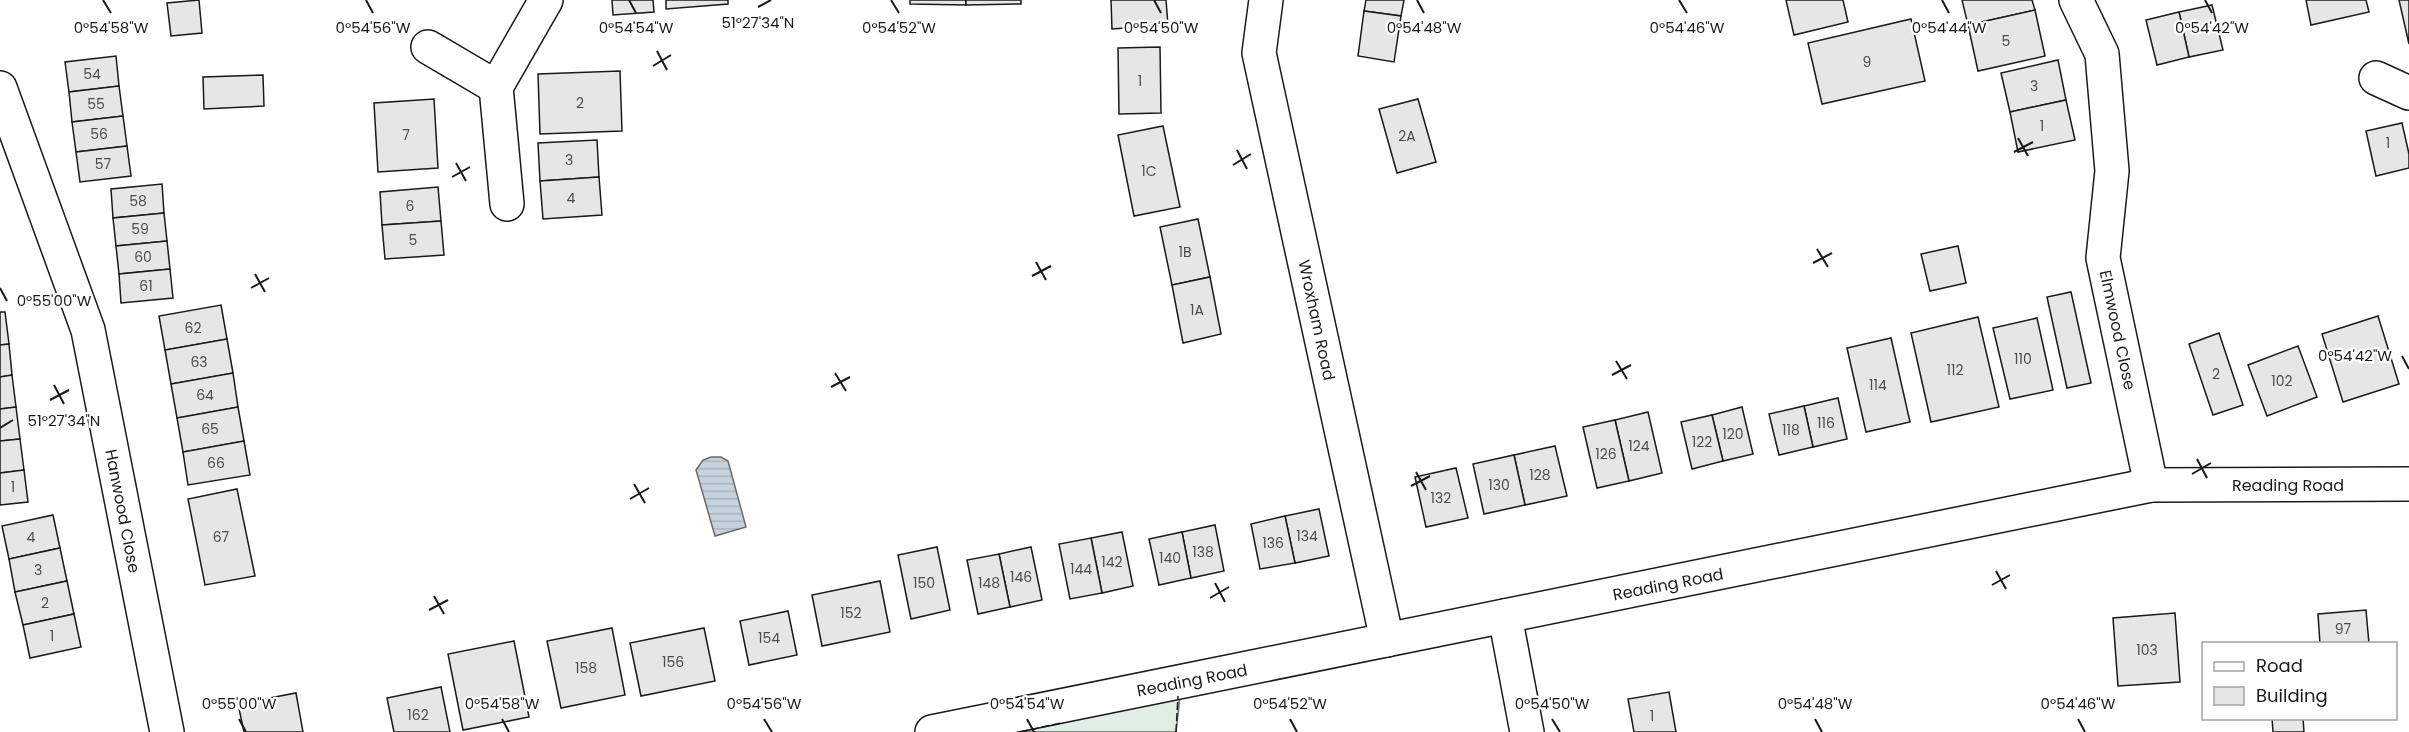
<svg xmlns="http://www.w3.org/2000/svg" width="2409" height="732" viewBox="0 0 2409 732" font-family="Poppins,sans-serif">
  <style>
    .green { fill: #e0efe3; stroke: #6a6a6a; stroke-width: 1.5 }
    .water { fill: url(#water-rules); stroke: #6a6a6a; stroke-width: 1.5 }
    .building { fill: #e6e6e6; stroke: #1a1a1a; stroke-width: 1.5 }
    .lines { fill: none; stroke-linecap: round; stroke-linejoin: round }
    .minor-casing { stroke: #1a1a1a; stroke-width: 36 }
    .minor { stroke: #fff; stroke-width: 33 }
    .fence { stroke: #1a1a1a; stroke-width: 1.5; stroke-dasharray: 8 3; stroke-linecap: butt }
    .ticks { fill: none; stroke: #1a1a1a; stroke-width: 2 }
    .labels { text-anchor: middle; stroke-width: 4.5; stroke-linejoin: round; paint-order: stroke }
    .number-label { font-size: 14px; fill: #4d4d4d }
    .street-label { font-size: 16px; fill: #1a1a1a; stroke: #fff }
    .ticks-label { font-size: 15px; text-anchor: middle; fill: #1a1a1a; stroke: #fff; stroke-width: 4.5; stroke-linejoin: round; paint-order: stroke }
  </style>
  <defs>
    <pattern id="water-rules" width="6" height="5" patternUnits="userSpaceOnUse" patternTransform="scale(1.5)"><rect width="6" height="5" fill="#c6d2dc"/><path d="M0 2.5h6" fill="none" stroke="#aab4bc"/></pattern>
  </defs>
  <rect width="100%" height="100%" fill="#fff"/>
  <!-- green -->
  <path class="green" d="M1180 696 1176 732H1020Z"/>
  <!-- water -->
  <path class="water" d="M711 457H721L728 461 746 527 715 536 696 470 703 460Z"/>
  <!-- building -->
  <g class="building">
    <path d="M199 0 202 33 171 36 167 3Z"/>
    <path d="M612 0H653L654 12 613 15Z"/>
    <path d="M666 0H728V4L666 9Z"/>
    <path d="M910 0H966V5L910 4Z"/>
    <path d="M966 0H1021V4L966 5Z"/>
    <path d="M1111 0H1166L1168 25 1112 29Z"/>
    <path d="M1366 0H1404L1401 16 1364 11Z"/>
    <path d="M1786 0H1843L1848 22 1794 35Z"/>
    <path d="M1962 0H2032L2035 10 1968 25Z"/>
    <path d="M2306 0H2366L2369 12 2311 25Z"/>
    <path d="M2399 0H2409V44Z"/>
    <path d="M2212 5 2223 50 2189 57 2179 12Z"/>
    <path d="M2035 10 2045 56 1978 71 1968 25Z"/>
    <path d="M1364 11 1401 16 1394 62 1358 56Z"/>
    <path d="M2179 12 2189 57 2157 65 2146 20Z"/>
    <path d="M1911 19 1925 81 1822 104 1808 43Z"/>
    <path d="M1160 47 1161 113 1119 114 1118 48Z"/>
    <path d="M116 56 119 86 69 92 65 62Z"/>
    <path d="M2058 60 2066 100 2010 112 2001 73Z"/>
    <path d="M620 71 622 131 540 134 538 74Z"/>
    <path d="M263 75 264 106 204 109 203 77Z"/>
    <path d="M119 86 123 116 72 122 69 92Z"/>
    <path d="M434 99 438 168 378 172 374 103Z"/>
    <path d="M1418 99 1436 162 1397 173 1379 109Z"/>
    <path d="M2066 100 2075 140 2018 152 2010 112Z"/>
    <path d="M123 116 127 146 76 152 72 122Z"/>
    <path d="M2402 123 2409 154V168L2376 176 2366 131Z"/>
    <path d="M1163 126 1180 207 1134 216 1118 135Z"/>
    <path d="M597 140 599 177 540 181 538 143Z"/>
    <path d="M127 146 131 176 80 182 76 152Z"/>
    <path d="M599 177 602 215 543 219 540 181Z"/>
    <path d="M162 184 164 213 113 218 111 189Z"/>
    <path d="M438 187 441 221 382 225 380 192Z"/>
    <path d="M164 213 167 241 116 246 113 218Z"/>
    <path d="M1198 219 1210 277 1172 285 1160 227Z"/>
    <path d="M441 221 444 255 385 259 382 225Z"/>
    <path d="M167 241 170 269 119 274 116 246Z"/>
    <path d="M1958 246 1966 283 1930 291 1921 254Z"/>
    <path d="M170 269 173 298 121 303 119 274Z"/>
    <path d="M1210 277 1221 334 1183 343 1172 285Z"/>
    <path d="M2071 292 2091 383 2067 388 2047 297Z"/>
    <path d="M221 305 227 339 165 350 159 316Z"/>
    <path d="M0 312H5L9 344 0 345Z"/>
    <path d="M2378 316 2399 384 2343 402 2322 334Z"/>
    <path d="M1978 317 1999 407 1931 422 1911 333Z"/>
    <path d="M2037 318 2053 390 2010 399 1993 328Z"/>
    <path d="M2219 333 2243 405 2213 415 2189 344Z"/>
    <path d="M1891 338 1910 422 1866 432 1847 348Z"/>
    <path d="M227 339 233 373 171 384 165 350Z"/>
    <path d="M9 344 12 375 0 377V345Z"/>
    <path d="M2298 346 2317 397 2267 416 2248 365Z"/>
    <path d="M233 373 238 407 177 418 171 384Z"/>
    <path d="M12 375 16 407 0 409V377Z"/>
    <path d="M1838 398 1847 439 1813 447 1804 406Z"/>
    <path d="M1804 406 1813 447 1779 455 1769 414Z"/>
    <path d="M16 407 20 439 0 441V409Z"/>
    <path d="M238 407 244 441 183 452 177 418Z"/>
    <path d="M1742 407 1753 454 1723 461 1712 415Z"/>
    <path d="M1648 412 1662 473 1629 481 1615 420Z"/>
    <path d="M1712 415 1723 461 1692 469 1681 422Z"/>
    <path d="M1615 420 1629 481 1597 488 1583 427Z"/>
    <path d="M20 439 24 470 0 473V441Z"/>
    <path d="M244 441 250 475 188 485 183 452Z"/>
    <path d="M1555 446 1567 496 1525 505 1514 455Z"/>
    <path d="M1514 455 1525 505 1484 514 1473 464Z"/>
    <path d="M1456 468 1468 518 1426 527 1415 477Z"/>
    <path d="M24 470 28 502 0 505V473Z"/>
    <path d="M237 489 255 576 205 585 188 499Z"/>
    <path d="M1319 509 1329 556 1295 563 1285 516Z"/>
    <path d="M53 515 60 548 9 559 2 526Z"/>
    <path d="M1285 516 1295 563 1260 569 1251 524Z"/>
    <path d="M1215 525 1224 571 1191 578 1182 532Z"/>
    <path d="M1122 532 1133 586 1102 593 1091 538Z"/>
    <path d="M1182 532 1191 578 1159 585 1149 539Z"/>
    <path d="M1091 538 1102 593 1070 599 1059 544Z"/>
    <path d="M937 547 950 610 911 619 898 555Z"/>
    <path d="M1031 547 1042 600 1010 607 999 554Z"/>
    <path d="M60 548 67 581 15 592 9 559Z"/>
    <path d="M999 554 1010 607 978 614 967 560Z"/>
    <path d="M67 581 74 614 23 625 15 592Z"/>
    <path d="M880 581 890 632 822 646 812 595Z"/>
    <path d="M2366 610 2369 644H2320L2318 614Z"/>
    <path d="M788 611 797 655 749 665 740 621Z"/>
    <path d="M2175 613 2180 682 2118 686 2113 618Z"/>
    <path d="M74 614 81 647 30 658 23 625Z"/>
    <path d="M612 628 625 695 561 708 547 641Z"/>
    <path d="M704 628 715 681 641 696 630 643Z"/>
    <path d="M514 641 529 717 463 730 448 654Z"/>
    <path d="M441 687 450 732H394L387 698Z"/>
    <path d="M1669 692 1676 732H1634L1628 699Z"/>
    <path d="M296 693 303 732H244L238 704Z"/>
    <path d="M2272 718H2303L2304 732H2273Z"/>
  </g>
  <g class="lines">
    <defs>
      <g id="minor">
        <path d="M1266 0 1259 53 1387 640"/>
        <path d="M2076 0 2102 54 2112 171 2103 258 2151 485"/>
        <path d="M428 47 496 87"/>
        <path d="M2376 78 2409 93"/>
        <path d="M0 88 88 330 167 732"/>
        <path d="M507 204 496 87 546 0"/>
        <path d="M1505 616 1527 732"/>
        <path d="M932 732 2151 485 2409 484"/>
      </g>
    </defs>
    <!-- minor casing -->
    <use href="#minor" class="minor-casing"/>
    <!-- minor -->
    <use href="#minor" class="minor"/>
    <!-- fence -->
    <g class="fence">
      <path d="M1020 732 1061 723"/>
      <path d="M1176 732 1178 696"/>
    </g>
  </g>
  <!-- ticks -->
  <path class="ticks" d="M103 0 111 13M366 0 373 13M629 0 636 13M891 0 899 13M1154 0 1161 13M1417 0 1424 13M1679 0 1687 13M1942 0 1949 13M2205 0 2212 13M758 7 771 0M657 51 667 70M653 66 671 55M2018 138 2028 156M1237 150 1247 169M2014 152 2033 142M456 163 466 181M1233 165 1251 154M452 177 470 167M1817 249 1828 267M1036 262 1046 280M1813 263 1832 253M255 274 265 292M1032 276 1051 266M0 288 7 301M251 288 269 278M2402 356 2409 369M1616 361 1627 379M835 373 846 391M1612 375 1631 365M54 385 64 404M831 387 850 377M50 400 69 390M0 428 13 420M2197 459 2207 478M1416 472 1426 490M2192 474 2211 463M634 484 645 503M1411 486 1430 476M630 499 649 488M1996 571 2006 589M1215 583 1225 602M1992 585 2010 575M434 596 444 614M1210 598 1229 587M429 610 448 600M239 719 246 732M502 719 509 732M764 719 772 732M1027 719 1034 732M1290 719 1297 732M1552 719 1560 732M1815 719 1822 732M2078 719 2085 732"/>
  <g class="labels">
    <!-- number labels -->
    <g class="number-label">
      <text x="2006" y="46">5</text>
      <text x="1867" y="67">9</text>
      <text x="92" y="79">54</text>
      <text x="1140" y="86">1</text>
      <text x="2034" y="91">3</text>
      <text x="580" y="108">2</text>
      <text x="96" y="109">55</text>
      <text x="2042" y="131">1</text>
      <text x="99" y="139">56</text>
      <text x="406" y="140">7</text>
      <text x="1407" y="141">2A</text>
      <text x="2388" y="148">1</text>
      <text x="569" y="165">3</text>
      <text x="103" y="169">57</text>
      <text x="1149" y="176">1C</text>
      <text x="571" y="203">4</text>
      <text x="138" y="206">58</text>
      <text x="410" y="211">6</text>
      <text x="140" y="234">59</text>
      <text x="413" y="245">5</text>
      <text x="1185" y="257">1B</text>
      <text x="143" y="262">60</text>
      <text x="146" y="291">61</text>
      <text x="1197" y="315">1A</text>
      <text x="193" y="333">62</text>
      <text x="2023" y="364">110</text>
      <text x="199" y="367">63</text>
      <text x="1955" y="375">112</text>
      <text x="2216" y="379">2</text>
      <text x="2282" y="386">102</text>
      <text x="1878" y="390">114</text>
      <text x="205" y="400">64</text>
      <text x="1826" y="428">116</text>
      <text x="210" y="434">65</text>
      <text x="1791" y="435">118</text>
      <text x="1733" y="439">120</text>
      <text x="1702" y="447">122</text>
      <text x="1639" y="451">124</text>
      <text x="1606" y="459">126</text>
      <text x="216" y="468">66</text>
      <text x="1540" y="480">128</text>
      <text x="1499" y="490">130</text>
      <text x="13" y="492">1</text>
      <text x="1441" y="503">132</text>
      <text x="1307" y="541">134</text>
      <text x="31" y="542">4</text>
      <text x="221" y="542">67</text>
      <text x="1273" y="548">136</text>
      <text x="1203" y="557">138</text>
      <text x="1170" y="563">140</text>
      <text x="1112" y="567">142</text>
      <text x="1081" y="574">144</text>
      <text x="38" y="575">3</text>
      <text x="1021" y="582">146</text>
      <text x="924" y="588">150</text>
      <text x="989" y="588">148</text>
      <text x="45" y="608">2</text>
      <text x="851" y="618">152</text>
      <text x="2343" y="634">97</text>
      <text x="52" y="641">1</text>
      <text x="769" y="643">154</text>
      <text x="2147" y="655">103</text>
      <text x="673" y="667">156</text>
      <text x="586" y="673">158</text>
      <text x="418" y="720">162</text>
      <text x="1652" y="721">1</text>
    </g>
    <!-- street labels -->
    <g class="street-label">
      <text transform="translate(1317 320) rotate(78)" y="6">Wroxham Road</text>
      <text transform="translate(2118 330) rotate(78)" y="6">Elmwood Close</text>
      <text x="2288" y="491">Reading Road</text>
      <text transform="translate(123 511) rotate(79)" y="6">Hanwood Close</text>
      <text transform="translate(1668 584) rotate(-11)" y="6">Reading Road</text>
      <text transform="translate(1192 680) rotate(-11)" y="6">Reading Road</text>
    </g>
  </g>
  <g class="ticks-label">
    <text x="758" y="28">51°27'34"N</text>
    <text x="111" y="33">0°54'58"W</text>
    <text x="373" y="33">0°54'56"W</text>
    <text x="636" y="33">0°54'54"W</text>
    <text x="899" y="33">0°54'52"W</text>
    <text x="1161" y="33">0°54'50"W</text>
    <text x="1424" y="33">0°54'48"W</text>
    <text x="1687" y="33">0°54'46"W</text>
    <text x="1949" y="33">0°54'44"W</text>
    <text x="2212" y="33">0°54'42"W</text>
    <text x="54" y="306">0°55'00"W</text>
    <text x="2355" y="361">0°54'42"W</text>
    <text x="64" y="426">51°27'34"N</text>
    <text x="239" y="709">0°55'00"W</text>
    <text x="502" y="709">0°54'58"W</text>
    <text x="764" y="709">0°54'56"W</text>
    <text x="1027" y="709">0°54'54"W</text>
    <text x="1290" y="709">0°54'52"W</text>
    <text x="1552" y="709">0°54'50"W</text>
    <text x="1815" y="709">0°54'48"W</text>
    <text x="2078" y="709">0°54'46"W</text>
  </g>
  <!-- legend -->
  <rect x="2202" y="642" width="195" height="78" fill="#ffffff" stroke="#a3a3a3" stroke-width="1.5"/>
  <rect x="2214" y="662" width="30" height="9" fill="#ffffff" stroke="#a3a3a3" stroke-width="1.5"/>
  <text x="2256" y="672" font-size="18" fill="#1a1a1a">Road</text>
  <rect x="2214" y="687" width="30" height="18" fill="#e6e6e6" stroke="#a3a3a3" stroke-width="1.5"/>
  <text x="2256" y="702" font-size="18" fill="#1a1a1a">Building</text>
</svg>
